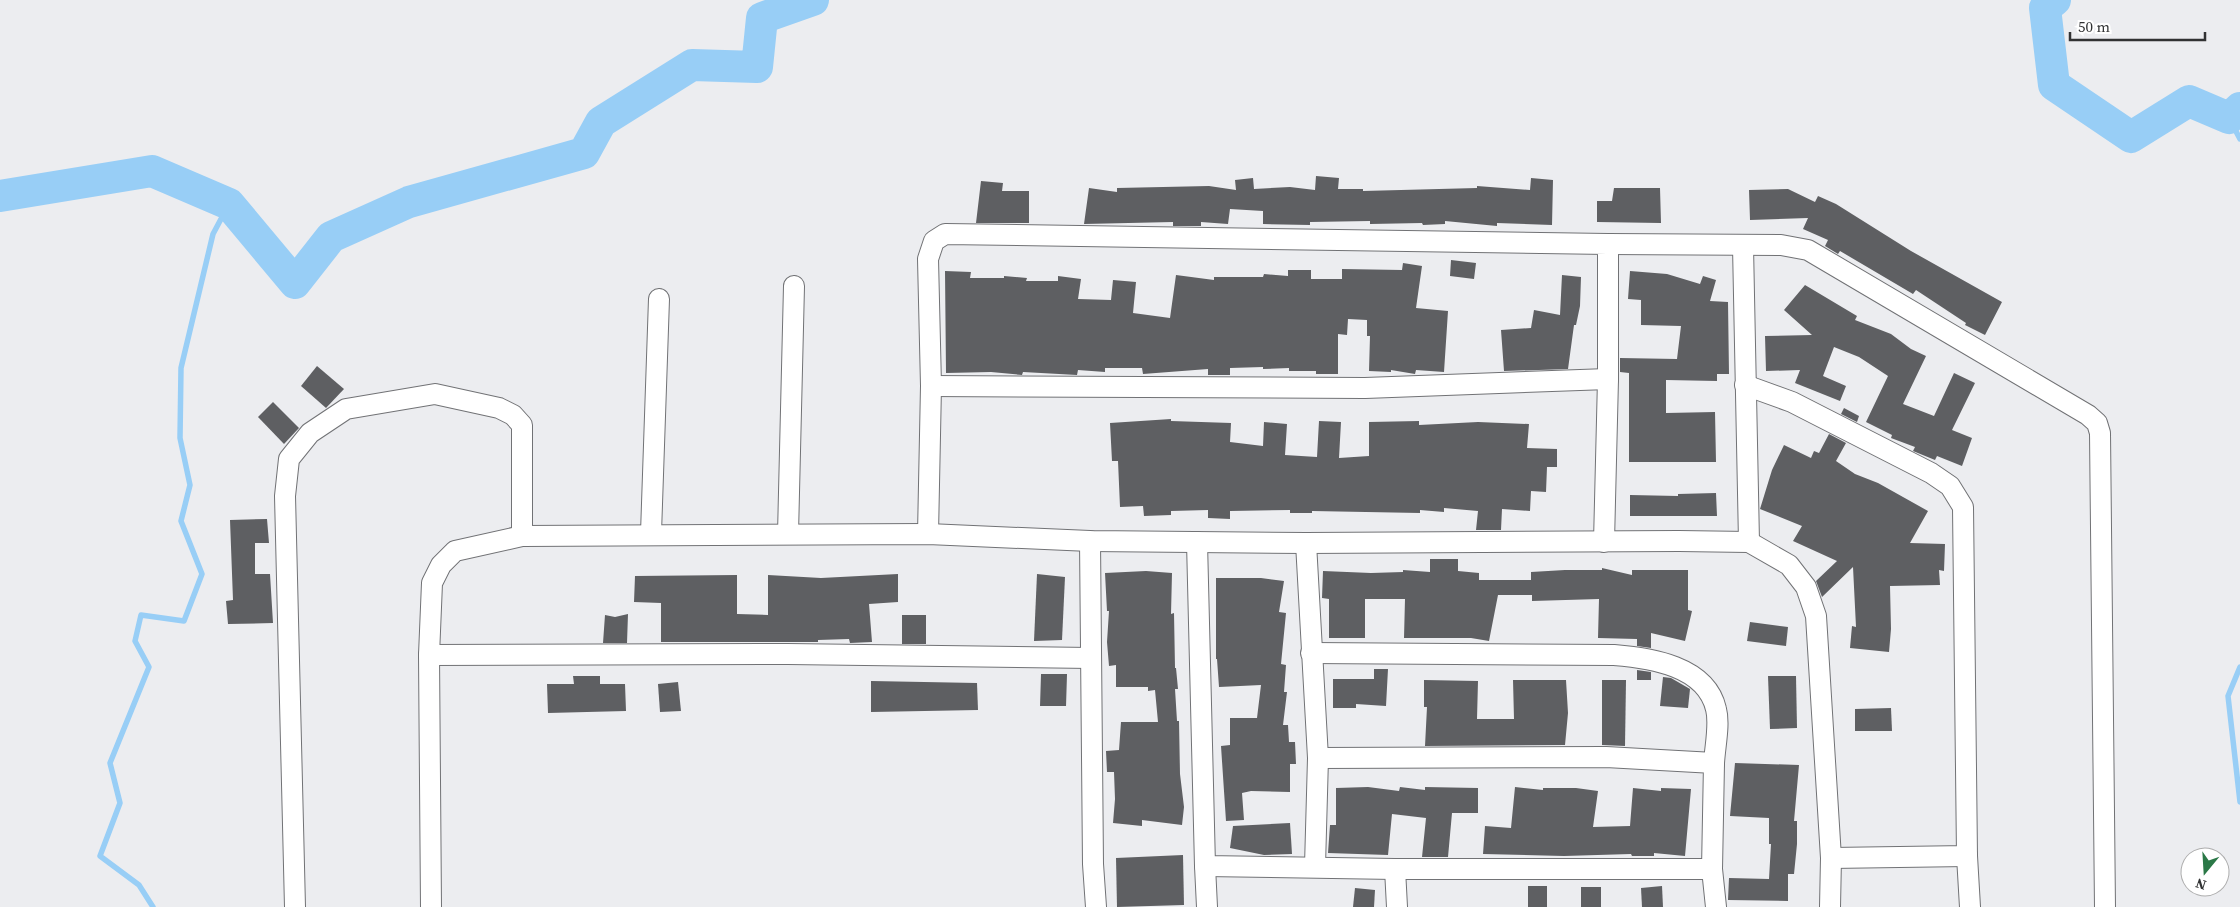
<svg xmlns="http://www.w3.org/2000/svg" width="2240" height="907" viewBox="0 0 2240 907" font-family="'Source Serif 4',serif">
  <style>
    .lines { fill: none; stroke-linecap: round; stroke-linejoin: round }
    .stream { stroke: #98cef6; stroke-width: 5.5 }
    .river { stroke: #98cef6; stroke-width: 32 }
    .building { fill: #5e5f62 }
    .street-casing { stroke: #717275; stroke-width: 22 }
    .street { stroke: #fff; stroke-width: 20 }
  </style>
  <rect width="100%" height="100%" fill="#ecedf0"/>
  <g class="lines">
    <!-- stream -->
    <g class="stream">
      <path d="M2229 118 2240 139"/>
      <path d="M2240 667 2228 696 2240 802"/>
      <path d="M153 907 139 885 100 856 120 803 110 763 149 667 135 641 141 615 184 621 202 574 181 521 190 485 180 438 181 368 213 234 229 204"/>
    </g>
    <!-- river -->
    <g class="river">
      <path d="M2055 0 2045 8 2054 85 2131 137 2189 101 2229 118 2240 108"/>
      <path d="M0 196 152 171 229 204 295 283 331 237 409 202 584 153 601 122 692 65 757 67 762 18 813 0"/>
    </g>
  </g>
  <!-- building -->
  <g class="building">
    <path d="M1316 176 1339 178 1338 189H1363V191L1477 188V186L1530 190 1531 178 1553 180 1552 225 1497 223V226L1445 221V224L1423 225 1422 223 1370 224V221L1310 222V225L1263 224V211L1230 209 1228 224 1201 222V226H1173V222L1084 224 1089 188 1117 192V188L1209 186 1236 190 1235 180 1253 178 1254 189 1290 187 1315 190Z"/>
    <path d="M981 181 1003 183 1002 191H1029V223H976Z"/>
    <path d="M1614 188H1660L1661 223 1597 222V201H1612Z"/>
    <path d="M1788 189 1815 202 1818 196 1836 204 1911 251 2002 302 1985 335 1965 325 1966 323 1916 290 1913 294 1840 251 1838 254 1825 246 1828 240 1803 229 1808 218 1750 220 1749 190Z"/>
    <path d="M1451 260 1476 263 1474 279 1450 276Z"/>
    <path d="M1403 263 1422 266 1416 308 1448 311 1444 372 1416 370 1415 374 1391 370V372L1369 371 1370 336H1367V320L1348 319 1347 335 1338 334V374H1316V371H1289V368L1263 369V367L1230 368V375H1208V369L1143 374 1142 368H1105V372L1078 370 1077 375 1023 372 1022 375 991 372 946 373 945 271 971 272 970 278H1004V276L1027 278 1026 281H1058V276L1081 279 1078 299 1111 300 1113 280 1136 282 1133 313 1170 318 1176 275 1214 280V277H1263L1264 274 1288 276V270H1311V279H1342V269L1402 270Z"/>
    <path d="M1630 271 1667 274 1700 284 1703 276 1716 280 1710 301 1728 302 1729 374H1717V381L1666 380V413L1715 412 1716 462H1629V373L1620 372V358L1677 359 1681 326 1641 325V300L1628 299Z"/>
    <path d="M1562 275 1581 277 1580 306 1576 325H1574L1568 369 1504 371 1501 330 1531 328 1534 310 1560 315Z"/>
    <path d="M1805 285 1857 316 1855 320 1891 334 1911 349 1926 356 1903 404 1934 416 1954 373 1975 383 1952 430 1972 438 1962 466 1937 456 1935 460 1913 451 1915 447 1891 438 1892 435 1866 422 1888 376 1859 357 1834 347 1823 376 1846 386 1840 401 1795 383 1800 370 1766 371 1765 336 1812 335 1784 310Z"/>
    <path d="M317 366 344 389 326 408 301 386Z"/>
    <path d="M273 402 299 428 284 444 258 417Z"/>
    <path d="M1844 408 1859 416 1857 422 1841 414Z"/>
    <path d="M1171 419V421L1231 423 1230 442 1263 446 1264 422 1287 424 1285 455 1317 457 1319 421 1341 422 1339 458 1369 456V422L1419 421V425L1478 422 1529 424 1527 448 1557 449V467H1547L1546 492 1531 491 1530 511 1502 509 1501 530H1476L1478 511 1444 508V512L1420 510V513L1312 511V513H1290V510L1230 511V519L1208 518V510L1171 511V515L1144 516 1143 506 1120 507 1118 461H1112L1110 423Z"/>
    <path d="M1829 434 1846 443 1836 461 1855 474 1878 483 1928 511 1910 543 1945 544 1944 571 1939 570 1940 585 1890 586 1891 629 1889 652 1850 648 1852 626 1856 627 1853 567 1822 597 1816 581 1837 561 1793 541 1802 526 1760 509 1772 470 1784 445 1811 458 1814 451 1819 453Z"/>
    <path d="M1716 493 1717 516H1630V495L1678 496V494Z"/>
    <path d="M267 519 269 543H255V574H270L273 623 228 624 226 601 233 600 230 520Z"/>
    <path d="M1430 559H1458V571L1479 573V580H1531V572L1565 570H1602V568L1632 575V570H1688V610L1692 611 1685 641 1651 633V648L1637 646V639L1598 638 1599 599 1532 601V595H1498L1489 641 1471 638H1404L1405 599H1365V638H1329V599L1322 598 1323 571 1371 573 1403 572V570L1430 572Z"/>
    <path d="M1146 571 1172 573 1171 614 1174 613 1175 668H1176L1178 689H1175L1177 721H1179L1180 774 1184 807 1182 825 1142 820V826L1113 823 1115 799 1114 772H1107L1106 751 1119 750 1121 722H1158L1155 690 1148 691V687H1116V665L1109 666 1107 642 1109 611H1107L1105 573Z"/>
    <path d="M898 574V602L869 604 872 642 850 643 849 639 818 640V642H661V603L634 602 635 576 737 575V614L768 615V575L821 578Z"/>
    <path d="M1037 574 1065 577 1062 640 1034 641Z"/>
    <path d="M1216 578H1261L1284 581 1279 612 1286 613 1281 664 1286 665 1284 692H1287L1283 725H1288L1289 742H1295L1296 764H1290V792L1251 791 1242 793 1244 820 1226 821 1221 746 1230 745V718H1257L1261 685 1219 687 1217 659H1216Z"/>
    <path d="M628 614 627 643H603L605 615 615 617Z"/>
    <rect x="902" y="615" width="24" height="29"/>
    <path d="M1750 622 1788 627 1786 646 1747 641Z"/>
    <path d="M1374 669H1388L1386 706 1356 704V708H1333V679H1374Z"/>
    <path d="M1637 670 1651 672V680H1637Z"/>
    <path d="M1041 674H1067L1066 706H1040Z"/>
    <path d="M573 676H600V684H625L626 711 548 713 547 684H574Z"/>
    <path d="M1768 676H1796L1797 728 1770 729Z"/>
    <path d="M1663 677 1671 678 1690 689 1688 708 1660 706Z"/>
    <path d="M1424 680 1478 681 1477 719H1514L1513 680H1566L1568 713 1565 745 1425 746 1427 707H1424Z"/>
    <path d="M1602 680H1626L1625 746 1602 745Z"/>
    <path d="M871 681 977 683 978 710 871 712Z"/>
    <path d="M678 682 681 711 660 712 658 684Z"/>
    <path d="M1891 708 1892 731H1855V709Z"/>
    <path d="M1735 763 1799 765 1794 821H1797V844L1794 874H1788V901L1728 900 1729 878 1769 879 1771 844H1769V818L1730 816Z"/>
    <path d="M1368 787 1399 791 1400 787 1425 790V787L1478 788V813H1452L1448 857H1422L1426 818 1392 814 1388 855 1328 853 1330 825H1336V788Z"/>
    <path d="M1515 787 1543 790V788H1576L1598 791 1593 827 1630 826 1633 788 1661 791V788L1691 789 1685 856 1654 853V856H1632L1631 854 1564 856 1483 854 1485 826 1511 828Z"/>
    <path d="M1290 823 1292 854 1264 855 1230 848 1233 826Z"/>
    <path d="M1183 855 1184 905 1117 907 1116 858Z"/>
    <rect x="1528" y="886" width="19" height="21"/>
    <path d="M1662 886 1663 907H1642L1641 888Z"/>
    <rect x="1581" y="887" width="20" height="20"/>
    <path d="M1355 888 1375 890 1374 907H1353Z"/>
  </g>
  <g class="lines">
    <defs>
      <g id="street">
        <path d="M1608 244 1781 245 1808 250 2088 415 2097 423 2100 433 2105 907"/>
        <path d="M1743 246 1749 542"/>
        <path d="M1745 385 1792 402 1931 473 1950 486 1963 507 1967 856 1831 858"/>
        <path d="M931 386 1365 388 1608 379"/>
        <path d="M651 533 659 299"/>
        <path d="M788 534 794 286"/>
        <path d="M928 534 931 386 928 259 934 241 945 234 1608 244V379L1604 542"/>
        <path d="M1090 541 1093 864 1096 907"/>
        <path d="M1197 542 1205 866 1395 869H1712"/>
        <path d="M1306 543 1318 758 1315 866"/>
        <path d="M1311 653 1614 655C1651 658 1706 666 1716 709 1720 724 1715 746 1714 763"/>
        <path d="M429 655 788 654 1091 658"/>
        <path d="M1318 758 1606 757 1714 763 1712 869 1716 907"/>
        <path d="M1967 856 1970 907"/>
        <path d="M1205 866 1207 907"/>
        <path d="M1395 869 1397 907"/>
        <path d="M295 907 285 496 289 459 310 433 346 409 435 394 499 408 513 415 522 425V536"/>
        <path d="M431 907 429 655 432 583 441 565 455 551 522 536 928 534 1090 541 1306 543 1679 541 1749 542 1789 565 1806 587 1816 616 1831 858 1830 907"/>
      </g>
    </defs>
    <!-- street casing -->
    <use href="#street" class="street-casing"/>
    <!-- street -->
    <use href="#street" class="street"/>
  </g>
  <!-- north arrow -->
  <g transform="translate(2205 872) rotate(198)"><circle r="24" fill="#ffffff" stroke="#adadad"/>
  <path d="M0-4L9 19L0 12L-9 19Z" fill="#2b7847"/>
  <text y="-8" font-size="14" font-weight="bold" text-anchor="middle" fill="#313233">N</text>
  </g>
  <!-- scale -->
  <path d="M2070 32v8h135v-8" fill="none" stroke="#313233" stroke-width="2.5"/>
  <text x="2078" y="32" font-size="15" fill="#313233" stroke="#ffffff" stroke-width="4" paint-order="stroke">50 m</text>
</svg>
